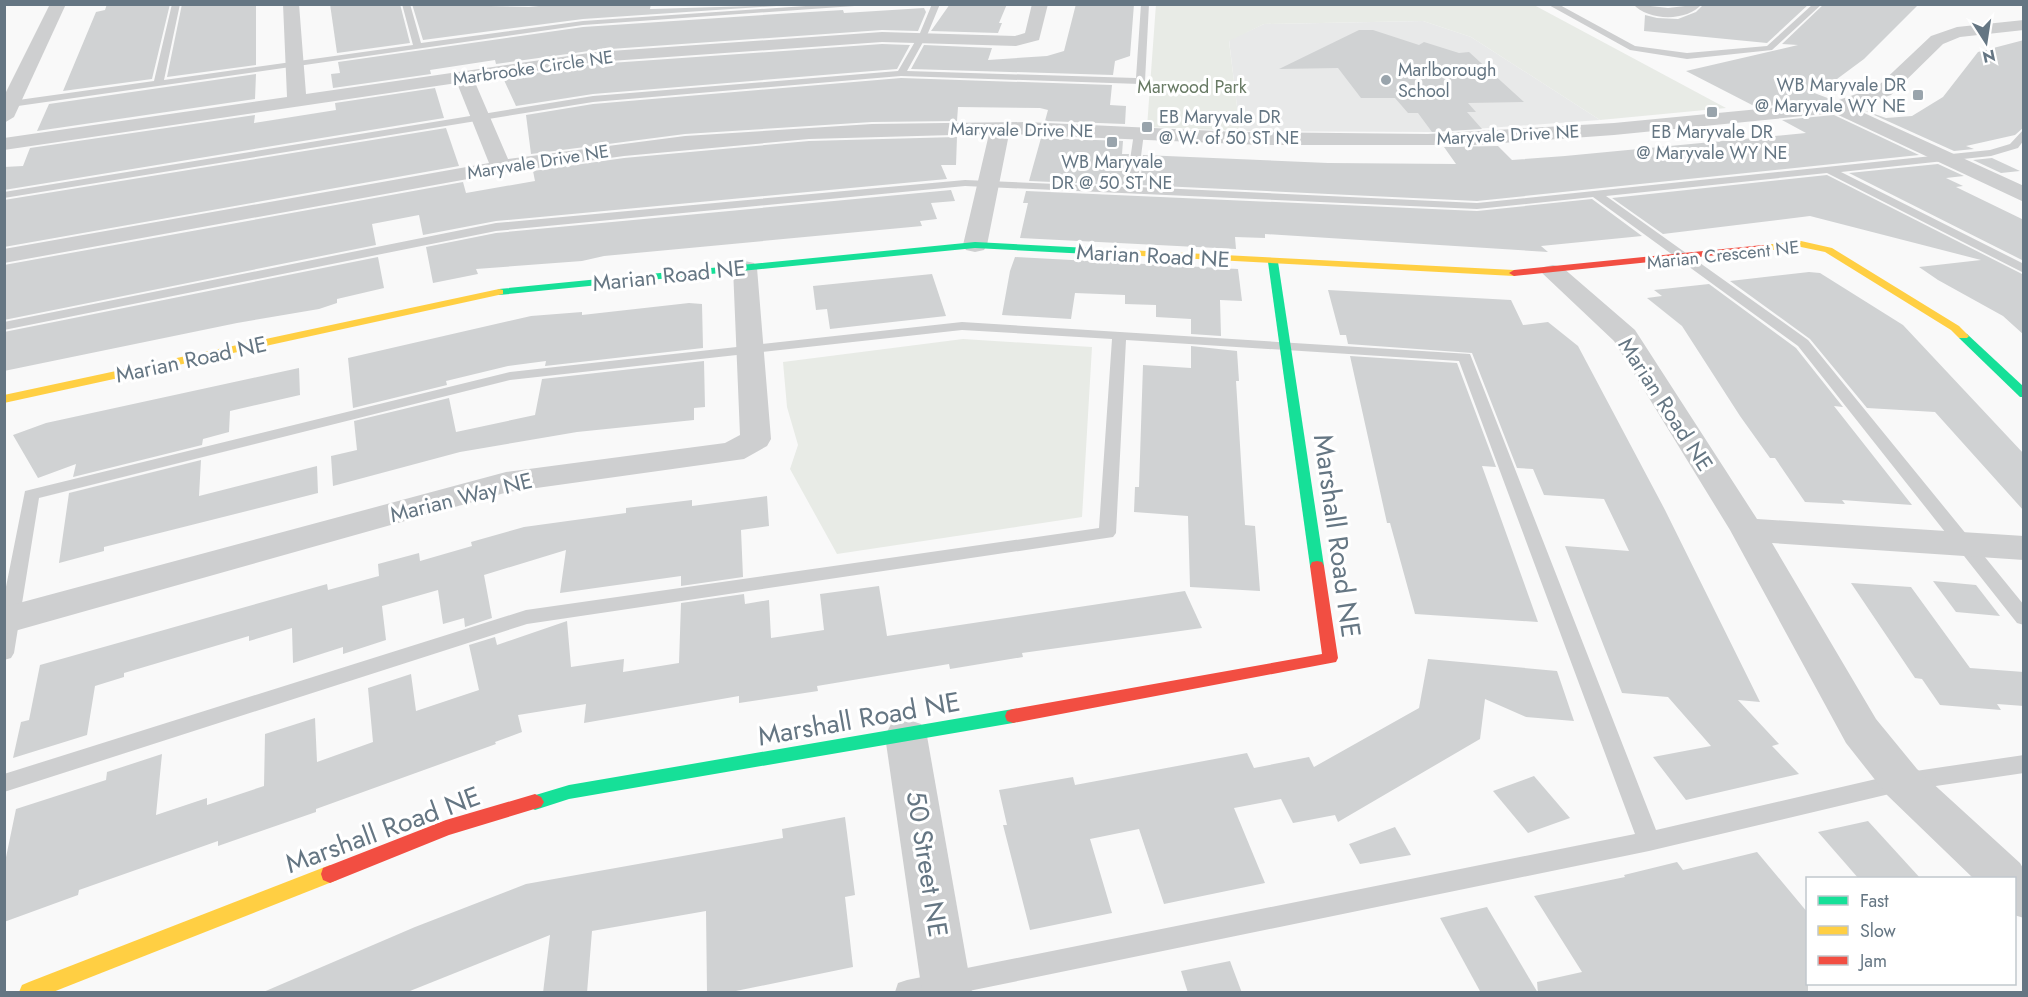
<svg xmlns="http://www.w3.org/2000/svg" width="2028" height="997" viewBox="0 0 2028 997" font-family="Jost,sans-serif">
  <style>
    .built { fill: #e8e9e9 }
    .green { fill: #e8ebe6 }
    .building { fill: #d0d2d3 }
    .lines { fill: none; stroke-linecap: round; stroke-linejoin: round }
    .lane { fill: #cecfd0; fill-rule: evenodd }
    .street { fill: #cecfd0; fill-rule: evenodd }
    .fast { fill: #16e098; fill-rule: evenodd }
    .slow { fill: #ffcf43; fill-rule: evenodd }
    .jam { fill: #f24e42; fill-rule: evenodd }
    .poi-dot { fill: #99a4ac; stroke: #fff; stroke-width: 2 }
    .labels { text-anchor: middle; stroke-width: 6; stroke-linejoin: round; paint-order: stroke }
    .far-street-label { font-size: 18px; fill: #657683; stroke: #fff }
    .far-poi-label { font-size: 18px; fill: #657683; stroke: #fff; text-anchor: start }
    .far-park-label { font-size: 18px; fill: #687a64; stroke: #fff }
    .street-label { font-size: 22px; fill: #657683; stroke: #fff }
    .near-street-label { font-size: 27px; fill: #657683; stroke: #fff }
  </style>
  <rect width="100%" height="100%" fill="#f9f9f9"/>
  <!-- built -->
  <path class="built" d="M1423 21 1471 37 1600 120 1432 132 1240 131 1229 40 1264 24Z"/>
  <!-- green -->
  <g class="green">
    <path d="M1156 4 1534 5 1726 108 1600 120 1471 37 1423 21 1264 24 1229 41 1240 131 1147 127Z"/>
    <path d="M963 339 1092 347 1082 517 837 554 790 469 798 445 787 407 783 362Z"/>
  </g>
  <!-- building -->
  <g class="building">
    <path d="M107 4H170L152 79 63 91 96 12 105 10Z"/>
    <path d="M182 4H256V65L167 77Z"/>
    <path d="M330 4H400L410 43 337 53Z"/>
    <path d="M412 4 529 7 559 4H651L650 9 791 5 583 19 423 40Z"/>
    <path d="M950 4H1007L999 23H1002L998 33 931 31Z"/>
    <path d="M1076 4H1134L1130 56 1115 61 1113 75 911 69 924 45 992 48 988 60 1047 56 1064 51Z"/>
    <path d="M1704 4H1809L1767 43 1644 31 1645 15 1657 18 1678 19 1696 12Z"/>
    <path d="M1824 4H1919L1864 59 1837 79 1809 91 1833 100 1756 107 1686 71 1798 45 1782 44Z"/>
    <path d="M924 8 926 12 918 31 882 30 596 50 496 64 495 60 430 70 431 74 333 88 331 74 340 73 338 62 583 27 793 13 843 10 844 13Z"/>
    <path d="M1359 30H1373L1419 45 1424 42 1459 53 1469 52 1524 102 1468 103 1476 112H1467L1482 129 1432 132 1418 113H1408L1395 98H1361L1338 68 1279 69Z"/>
    <path d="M2024 40V127L2015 135 1966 146 1974 149 1954 151 1863 110 1886 118 1912 116 1943 97 1978 52Z"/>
    <path d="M882 44 910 45 897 69 593 94 516 106 503 78 596 64Z"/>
    <path d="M256 74 255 99 37 131 49 104Z"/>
    <path d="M901 78 1112 85 1110 105 1126 106 1125 124 1045 121 1048 110 1040 108 958 107 957 121 872 122 685 134 531 154 526 115 593 104Z"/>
    <path d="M435 88 444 118 4 190V167L23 166 30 148 255 115 254 123 336 110 335 103Z"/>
    <path d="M1834 115 1919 155 1477 201 1140 185 1143 155 1328 163 1456 164 1444 147 1498 146 1512 160 1565 156 1806 133 1782 120Z"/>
    <path d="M446 128 459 166 4 247V200Z"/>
    <path d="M957 137 956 165H941L947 179 496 221 423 235 419 215 372 224 376 245 4 320V265L463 182 466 193 535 181 533 171 624 158 809 141Z"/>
    <path d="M1041 138 1123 141 1122 154H1129L1124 185 1029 181Z"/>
    <path d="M1992 158 2020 171 2001 173 1973 160Z"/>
    <path d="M1938 164 1964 176 1946 178 1963 186 1956 187 2024 220V261L1849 173Z"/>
    <path d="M1827 175 2024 275V335L2003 316 1938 280 1919 267 1981 260 1810 216 1663 234 1612 198Z"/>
    <path d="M951 190 955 201 931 203 937 219 920 221 922 226 604 256 582 261 476 269 478 274 433 283 426 247 496 233Z"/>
    <path d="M1026 191 1477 211 1592 199 1642 236 1541 246 1548 252 1265 234V238L1235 237 1236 249 1020 238 1028 203H1023Z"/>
    <path d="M378 257 384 288 337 299V303L319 309 237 323 4 371V332Z"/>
    <path d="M1015 257 1238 269 1242 301 1220 300 1221 336 1191 334V319L1156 317V305L1125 304V295L1075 293 1071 319 1002 315 1010 271Z"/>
    <path d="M1809 272 1820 273 1903 325 2024 454V511L1935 412 1867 408 1810 339 1730 281Z"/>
    <path d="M932 274 946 316 830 329 827 309 816 310 813 286Z"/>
    <path d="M1709 284 1796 348 1843 407 1834 406 1912 505 1842 500 1845 504 1805 502 1775 458H1770L1740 416 1682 326 1647 298 1662 296 1654 290Z"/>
    <path d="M1328 290 1511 300 1523 325 1548 322 1578 346 1665 510 1760 702 1738 700 1779 744 1772 746 1799 774 1686 800 1653 757 1711 746 1668 697 1622 693 1565 546 1629 551 1604 499 1544 495 1533 469 1517 468 1472 353 1348 344 1346 335H1340Z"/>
    <path d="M689 303 702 304 703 348 545 366 546 361 508 366 446 381 447 385 353 408 348 358 531 316 582 312V315Z"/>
    <path d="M1191 346 1237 351 1239 381H1236L1245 525 1255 526 1260 591 1190 587 1188 516 1134 512 1135 487H1139L1143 365 1191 368Z"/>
    <path d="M1350 356 1457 363 1496 467 1482 466 1538 622 1415 614 1390 523H1387Z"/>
    <path d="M704 361 705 407 694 408V420L577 432 460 452 333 486 331 456 357 450 354 421 449 398 456 432 535 415 542 379Z"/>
    <path d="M299 368 300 395 230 411 229 432 203 439 202 445 73 477 76 464 38 478 13 435 46 423Z"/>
    <path d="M201 460 199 496 317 466 318 493 104 547V551L59 563 69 493Z"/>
    <path d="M767 496 769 526 741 530 743 577 681 586V576L560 593 566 550 484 575 492 618 465 627 464 618 443 624 438 590 382 606 386 640 343 654V647L293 663 292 628 249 641V636L124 673V677L95 686 87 735 13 758 21 722 29 720 40 665 327 584 328 590 379 576 378 564 419 553 420 561 472 546 471 542 524 527 626 513V508L692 500V506Z"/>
    <path d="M1933 581 1976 585 2000 616 1956 612Z"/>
    <path d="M1851 583 1911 587 1970 668 2024 672V706L1997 704 2001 710 1940 705 1922 679 1915 678Z"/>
    <path d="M879 586 887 636 1185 591 1202 628 1022 653 1023 657 950 669 949 664 817 686 818 691 739 703V696L584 723 586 704 518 715 522 732 495 742 496 744 316 809V812L218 846V841L79 890 78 895 4 922V867L16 809 106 780 107 772 162 754 156 815 207 798V805L264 786 265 734 315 718 317 762 373 742 368 688 411 674 416 711 479 690 469 645 495 637 497 645 567 621 571 667 624 659 623 672 679 663 681 603 744 594 745 604 769 600 771 638 824 630 820 594Z"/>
    <path d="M1428 659 1557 671 1574 721 1526 717 1485 699 1480 739 1338 822 1335 815 1293 823 1281 799 1234 808 1265 883 1164 904 1139 829 1090 839 1112 913 1030 930 1003 825H1007L999 790 1073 777 1075 785 1247 753 1254 768 1309 757 1314 767 1419 708Z"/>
    <path d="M1534 776 1570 818 1528 833 1493 791Z"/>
    <path d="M845 817 855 895 845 897 853 967 726 993H707L706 911 592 931 587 993H543L550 935 405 993H261L415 927 526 884 783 838 782 829Z"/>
    <path d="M1868 821 1921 879H1859L1818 832Z"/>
    <path d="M1395 827 1411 855 1360 864 1349 844Z"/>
    <path d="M1757 852 1808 913V993H1538L1537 982 1582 972 1534 896 1625 877 1624 875 1677 862 1683 870Z"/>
    <path d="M1487 907 1538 993H1481L1440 918Z"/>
    <path d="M1230 961 1242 993H1188L1181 971Z"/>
  </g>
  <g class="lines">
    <!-- lane -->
    <g class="lane">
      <path d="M172 4H180L164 80 413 45 402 4H410L421 43 583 21 835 4H883L583 25 4 108V102L154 81Z"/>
      <path d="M932 4H940L928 33 907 71 1136 78 1141 4H1149L1145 81 1140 84 901 76 593 102 4 198V192L593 96 898 71 920 33Z"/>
      <path d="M1547 4H1558L1635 46 1687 53 1767 46 1813 4H1822L1772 50 1687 59 1630 50Z"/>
      <path d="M2024 129V140L2018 148 1991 156 1841 172 2024 264V273L1827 173 1606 196 1808 340 2024 605V625L2017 623 1798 346 1593 197 1477 209 965 186 496 231 4 330V322L496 223 965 180 1126 187 1134 133 1139 130 1144 133 1137 187 1477 203 1990 150 2010 144Z"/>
      <path d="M962 322 1470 354 1656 830 1902 773 2024 755V773L1902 791 1649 851 964 992H895L898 983 907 980 1635 834 1459 361 1126 340 1116 533 1113 537 527 624 4 792V774L526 610 1099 528 1112 339 962 330 510 380 39 498 14 653 11 658 4 660V597L25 491 510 372Z"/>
    </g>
    <!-- street -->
    <g class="street">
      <path d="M50 4H66L14 117 4 123V96Z"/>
      <path d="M283 4H299L306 94 596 52 882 32 1015 36 1025 33 1032 4H1048L1039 40 1016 46 882 42 596 62 474 80 508 159 685 136 872 124 1026 122 1238 132 1428 134 1614 123 1833 102 1877 87 1931 36 1957 27 2024 20V30L1960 37 1943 44 1891 95 1853 108 2024 186V202L1834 113 1614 135 1474 145H1262L1009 134 987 245 984 250 975 252 966 250 963 245 989 134 809 139 624 156 501 173 4 263V249L489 163 457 83 4 150V138L287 97Z"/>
      <path d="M1633 4 1668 8 1702 4C1687 22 1648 21 1633 4Z"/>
      <path d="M745 261 754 263 757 268 771 439 767 446 744 459 508 492 4 634V607L506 472 725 443 740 435 733 268 736 263Z"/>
      <path d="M1553 265 1562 267 1635 330 1757 519 2024 536V560L1772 543 1876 719 1917 769 2020 863 2024 870V918L2014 915V878H1973L1887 795 1846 743 1730 530 1614 341 1541 272 1544 267Z"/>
      <path d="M906 719 921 724 927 736 972 992H922L885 736 891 724Z"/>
    </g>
    <!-- fast -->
    <g class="fast">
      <path d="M975 242 1108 249 1113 252 1108 255 975 248 499 295 494 292 499 289Z"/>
      <path d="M1273 259 1278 262 1324 566 1322 570H1312L1310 566 1268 262Z"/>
      <path d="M1963 333 1967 334 2024 387V397H2020L1959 338V334Z"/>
      <path d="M1013 709 1019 711 1021 716 1019 721 1013 723 569 799 535 810 529 807 526 802 529 797 569 785Z"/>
    </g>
    <!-- slow -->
    <g class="slow">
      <path d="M1801 241 1832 248 1959 326 1969 336 1967 338H1959L1951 330 1825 252 1801 247 1763 251 1758 248 1763 245Z"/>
      <path d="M1108 249 1514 270 1519 273 1514 276 1104 254 1103 252Z"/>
      <path d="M499 289 503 290V294L4 403V395Z"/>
      <path d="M330 865 337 868 339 874 337 880 53 992H19L22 985 29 982Z"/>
    </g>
    <!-- jam -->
    <g class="jam">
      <path d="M1763 245 1766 246V250L1514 276 1509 273 1514 270Z"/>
      <path d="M1317 561 1322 562 1324 566 1338 658 1336 662 1013 723 1007 721 1005 716 1007 711 1013 709 1322 654 1310 566 1312 562Z"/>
      <path d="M535 794 541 797 544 802 541 807 449 835 330 883 323 880 321 874 323 868 446 820Z"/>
    </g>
  </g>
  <!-- markers -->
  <g class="poi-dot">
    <circle cx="1386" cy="80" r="6"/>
    <rect x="1912" y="89" width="12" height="12" rx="3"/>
    <rect x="1706" y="106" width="12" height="12" rx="3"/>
    <rect x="1141" y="121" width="12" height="12" rx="3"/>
    <rect x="1106" y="136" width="12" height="12" rx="3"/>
  </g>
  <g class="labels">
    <!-- far-street labels -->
    <g class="far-street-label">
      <text transform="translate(533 68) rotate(-8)" y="6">Marbrooke Circle NE</text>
      <text transform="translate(1022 130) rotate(1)" y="6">Maryvale Drive NE</text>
      <text transform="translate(1508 135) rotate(-3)" y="6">Maryvale Drive NE</text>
      <text transform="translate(538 162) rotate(-9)" y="6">Maryvale Drive NE</text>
      <text transform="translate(1723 255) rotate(-6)" y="6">Marian Crescent NE</text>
    </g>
    <!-- far-poi labels -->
    <g class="far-poi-label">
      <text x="1398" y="76">Marlborough<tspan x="1398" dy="21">School</tspan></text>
      <text x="1906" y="91" text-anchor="end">WB Maryvale DR<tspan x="1906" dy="21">@ Maryvale WY NE</tspan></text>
      <text x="1159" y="123">EB Maryvale DR<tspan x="1159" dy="21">@ W. of 50 ST NE</tspan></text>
      <text x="1712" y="138" text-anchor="middle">EB Maryvale DR<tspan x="1712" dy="21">@ Maryvale WY NE</tspan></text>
      <text x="1112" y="168" text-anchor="middle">WB Maryvale<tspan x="1112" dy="21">DR @ 50 ST NE</tspan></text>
    </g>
    <!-- far-park labels -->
    <g class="far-park-label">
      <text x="1192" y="93">Marwood Park</text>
    </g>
    <!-- street labels -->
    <g class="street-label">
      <text transform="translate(1153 255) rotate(3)" y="8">Marian Road NE</text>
      <text transform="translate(669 275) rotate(-6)" y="8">Marian Road NE</text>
      <text transform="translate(191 359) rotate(-12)" y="8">Marian Road NE</text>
      <text transform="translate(1666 404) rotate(57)" y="8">Marian Road NE</text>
      <text transform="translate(461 497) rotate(-14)" y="8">Marian Way NE</text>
    </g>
    <!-- near-street labels -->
    <g class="near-street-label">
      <text transform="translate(1337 536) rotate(82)" y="9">Marshall Road NE</text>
      <text transform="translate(859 719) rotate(-10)" y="9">Marshall Road NE</text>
      <text transform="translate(383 830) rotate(-20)" y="9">Marshall Road NE</text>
      <text transform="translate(927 864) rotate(81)" y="9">50 Street NE</text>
    </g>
  </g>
  <!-- border -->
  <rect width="2028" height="997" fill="none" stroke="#657683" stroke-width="12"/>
  <!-- legend -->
  <rect x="1806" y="877" width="210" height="108" fill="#ffffff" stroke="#c1c8cd" stroke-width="1.5"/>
  <rect x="1818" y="896" width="30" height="9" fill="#16e098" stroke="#c1c8cd" stroke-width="1.5"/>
  <text x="1860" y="907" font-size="18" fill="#657683">Fast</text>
  <rect x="1818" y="926" width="30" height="9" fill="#ffcf43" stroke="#c1c8cd" stroke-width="1.5"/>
  <text x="1860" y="937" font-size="18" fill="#657683">Slow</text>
  <rect x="1818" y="956" width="30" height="9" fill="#f24e42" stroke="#c1c8cd" stroke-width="1.5"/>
  <text x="1860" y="967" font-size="18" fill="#657683">Jam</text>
  <!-- north arrow -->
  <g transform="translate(1986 42) rotate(168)" stroke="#ffffff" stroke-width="4.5" paint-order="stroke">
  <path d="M0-4.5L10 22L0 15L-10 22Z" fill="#657683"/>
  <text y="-9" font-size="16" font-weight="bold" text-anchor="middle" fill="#657683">N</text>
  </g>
</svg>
